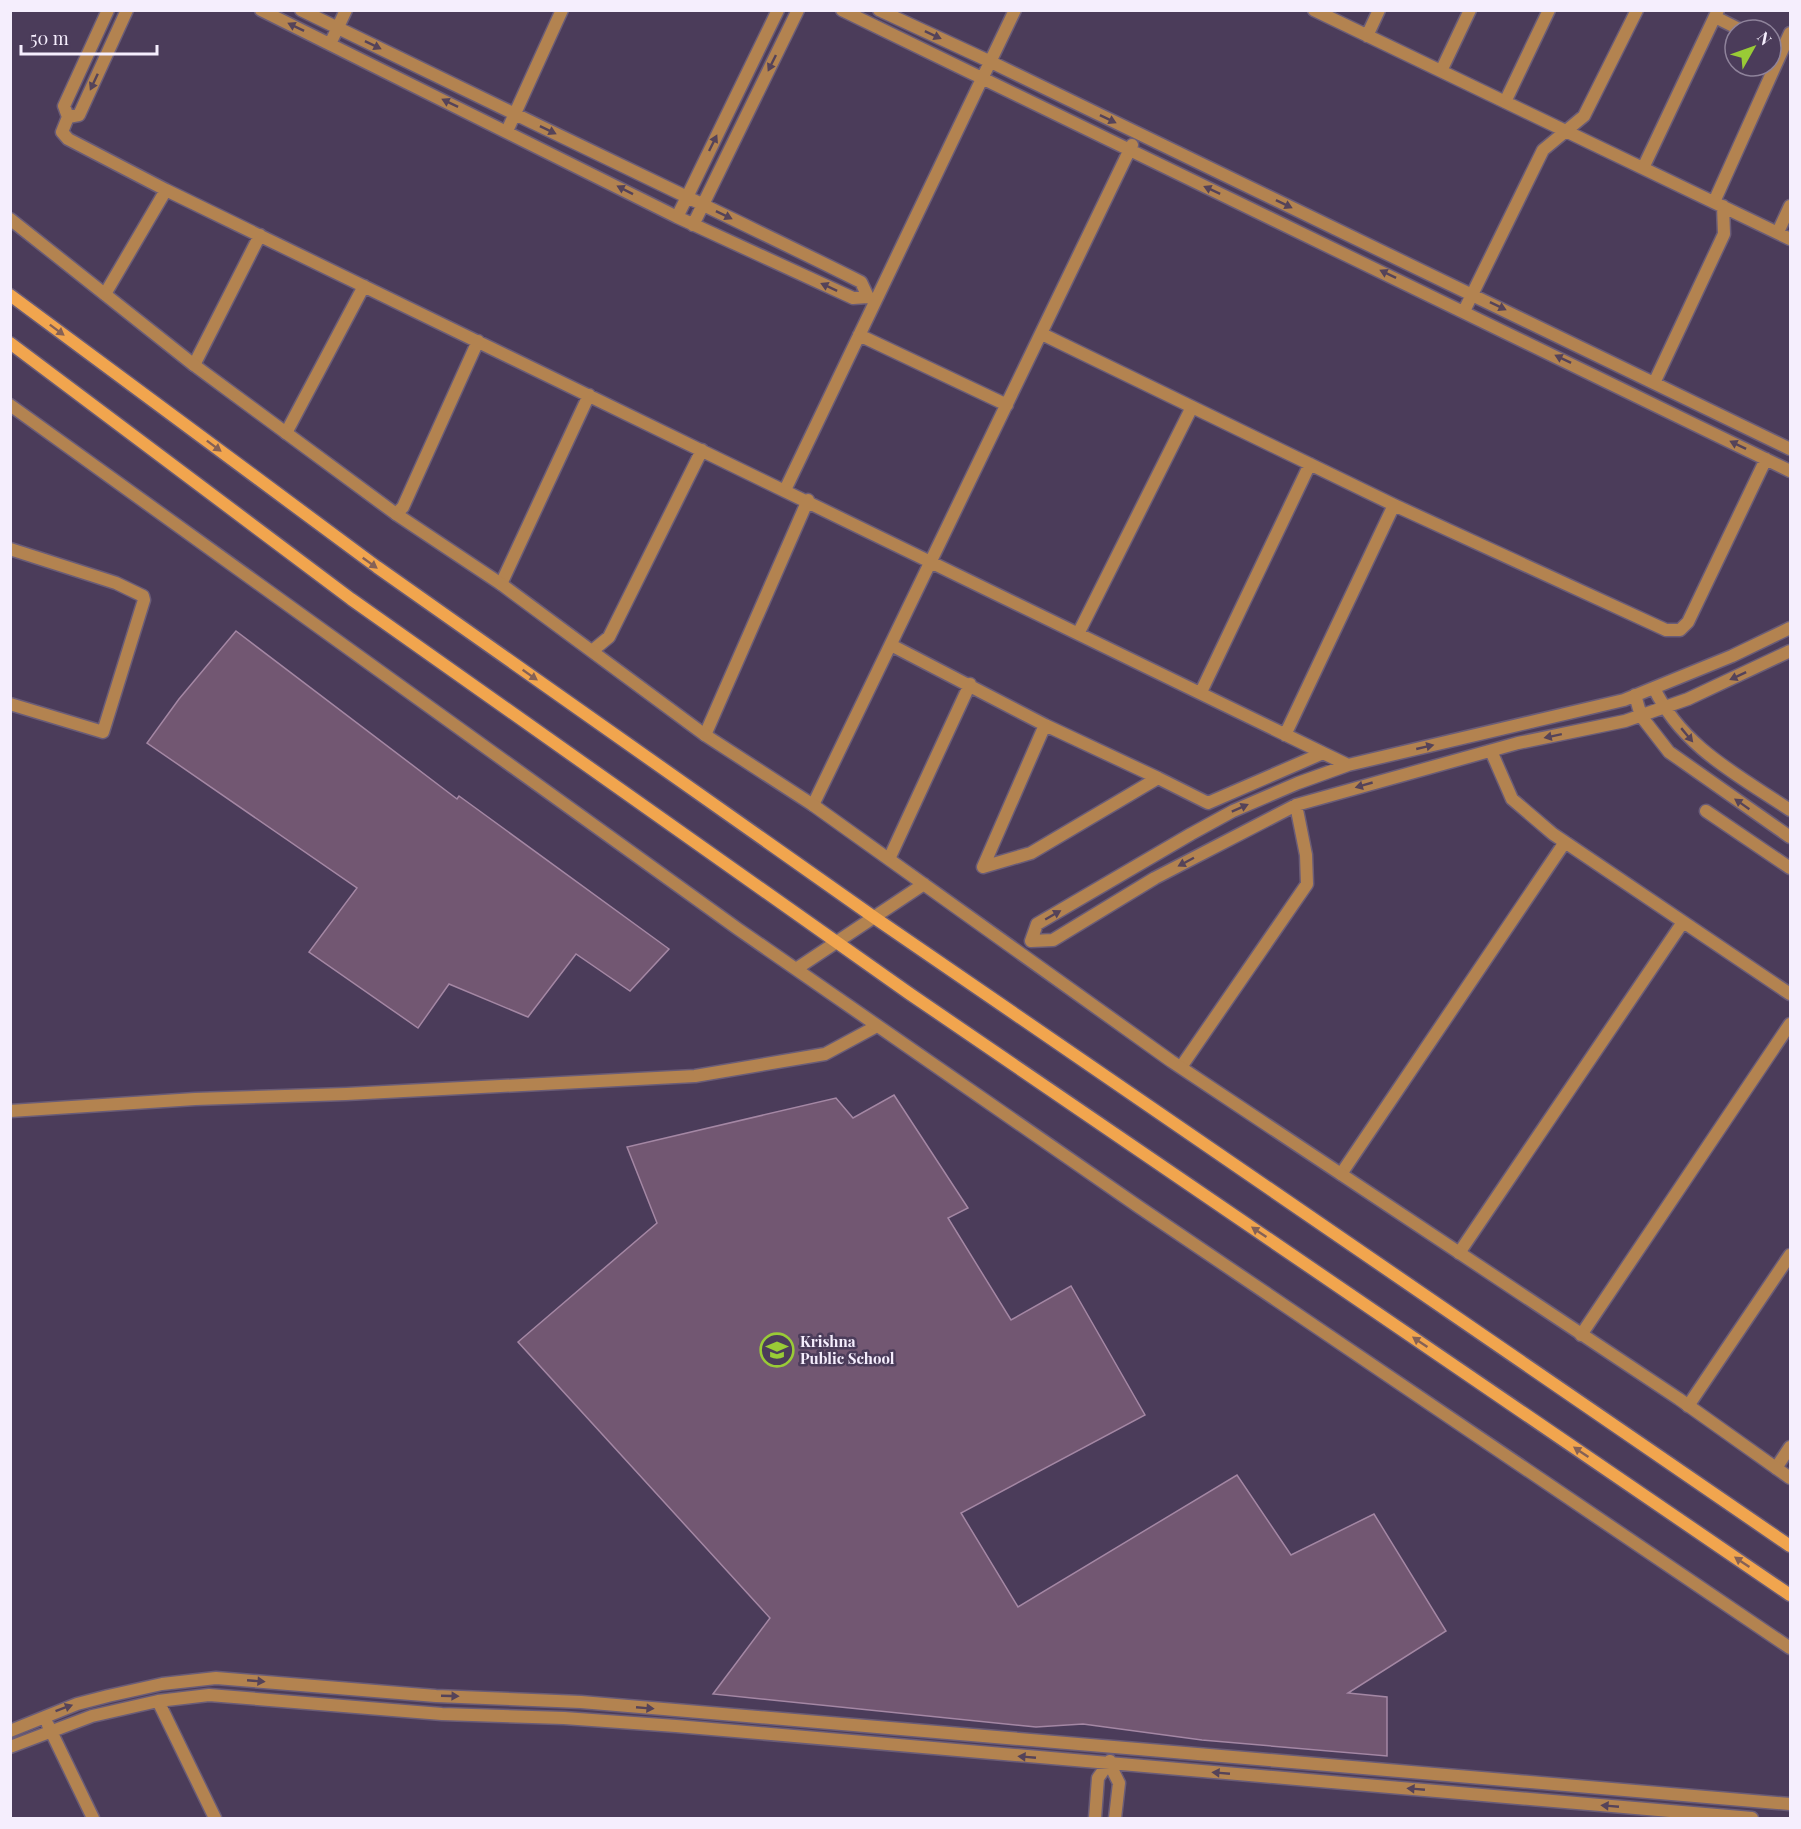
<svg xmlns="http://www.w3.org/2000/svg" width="1801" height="1829" viewBox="0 0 1801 1829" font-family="'Playfair Display',serif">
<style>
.building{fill:#725772;stroke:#a487a4;stroke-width:1.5}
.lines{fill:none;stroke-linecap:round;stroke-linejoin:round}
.minor-casing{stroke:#6a5c77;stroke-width:15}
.tertiary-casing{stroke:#6a5c77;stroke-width:15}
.secondary-casing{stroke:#6a5c77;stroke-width:15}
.minor{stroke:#b38350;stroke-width:12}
.tertiary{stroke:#b38350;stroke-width:12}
.secondary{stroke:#f1a54e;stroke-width:12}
.oneway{fill:#554359}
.oneway2{fill:#856156}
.labels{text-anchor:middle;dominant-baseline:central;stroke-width:5;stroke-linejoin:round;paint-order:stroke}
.poi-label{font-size:15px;font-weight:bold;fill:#f5eefd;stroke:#4b3c5a;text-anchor:start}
</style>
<rect width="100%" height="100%" fill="#4b3c5a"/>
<path class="building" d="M 236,631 L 457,799 L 459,796 L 669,949 L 630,991 L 576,954 L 528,1017 L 449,984 L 418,1028 L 309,952 L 357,888 L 147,743 L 179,699 Z
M 894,1095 L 968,1208 L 948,1218 L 1011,1320 L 1071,1286 L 1145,1415 L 961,1513 L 1018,1607 L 1237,1475 L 1291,1555 L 1374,1514 L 1446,1631 L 1348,1693 L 1387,1697 L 1387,1756 L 1202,1740 L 1083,1724 L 1036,1727 L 713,1694 L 770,1618 L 518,1342 L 657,1223 L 627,1147 L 836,1098 L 853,1118 Z"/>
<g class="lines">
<g class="minor-casing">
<path id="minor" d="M 127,10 L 79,115 L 68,117 L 62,132 L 68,139 L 166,190 L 1323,753
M 261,10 L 677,217
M 301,10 C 430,73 558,135 687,197 C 745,225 803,253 861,282 L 868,297 L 853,298 L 677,217 L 687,197 L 778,10
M 842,10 L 1790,471
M 879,10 L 991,62 L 1790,449
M 1314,10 L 1790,239
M 1715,17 L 1741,30
M 1367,36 L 1379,10
M 330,44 L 346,10
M 1441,71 L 1470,10
M 1505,102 L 1549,10
M 68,117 L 64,106 L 108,10
M 507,131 L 562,10
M 1643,168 L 1718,10
M 1714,202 L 1790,33
M 693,225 L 798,10
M 1778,232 L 1790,206
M 105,294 L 166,190
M 1464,311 L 1543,150 L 1584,116 L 1637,10
M 1042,334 L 1394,505 L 1666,630 L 1680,630 L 1688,622 L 1766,459
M 859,335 L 1007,405
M 194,365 L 260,235
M 1655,381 L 1724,234 L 1723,206
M 286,433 L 364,286
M 785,490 L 1015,10
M 396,514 L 403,507 L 478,341
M 10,549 L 116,583 L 143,596 L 144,600 L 103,732 L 10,704
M 501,584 L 589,395
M 1790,628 L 1732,656 L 1624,700 L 1348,765 L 1298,783 L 1233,811 L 1191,834 L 1037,924 L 1031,941 L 1053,940 L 1155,878 L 1296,805 L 1518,743 L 1625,721 L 1688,699 L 1790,651
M 1079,632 L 1192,407
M 891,645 L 1045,725 L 983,867 L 1031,853 L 1158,778 L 1208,803 L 1323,753 L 1348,765
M 592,651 L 609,637 L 702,450
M 1654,688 C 1682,747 1738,775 1790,810
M 1201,692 L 1310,464
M 1635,695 L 1641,716 L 1669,752 L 1790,837
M 1045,725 L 1158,778
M 705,735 L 808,500
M 1285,735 L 1394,505
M 1491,751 L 1512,799 L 1553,834 L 1790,994
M 813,805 L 1132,145
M 1706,811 L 1790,868
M 889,859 L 970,684
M 1181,1067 L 1307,884 L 1306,855 L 1296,805
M 10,1111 L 195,1099 L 346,1094 L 695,1076 L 825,1054 L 877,1026
M 1341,1174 L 1565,842
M 1459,1253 L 1683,922
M 1581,1335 L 1790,1024
M 1688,1406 L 1790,1255
M 1776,1468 L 1790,1447
M 158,1701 L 215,1818
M 48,1725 L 93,1818
M 10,1731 L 77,1704 L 108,1696 L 162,1684 L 216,1678 L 436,1696 L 581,1702 L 1790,1804
M 10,1747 L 92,1716 L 158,1701 L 209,1695 L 442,1714 L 564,1718 L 676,1726 L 1752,1818
M 1110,1765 L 1119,1783 L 1115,1818
M 1095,1818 L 1098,1778 L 1110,1761"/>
</g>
<g class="tertiary-casing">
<path id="tertiary" d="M 10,219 L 194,365 L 396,514 L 501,584 L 705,735 L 813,805 L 1171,1061 L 1679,1399 L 1790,1478
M 10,405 L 738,929 L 1139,1207 L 1790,1648
M 796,969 L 924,884"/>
</g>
<g class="secondary-casing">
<path id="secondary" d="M 10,295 L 377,567 L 875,918 L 1790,1546
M 10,343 L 351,599 L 910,994 L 1790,1595"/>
</g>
<use href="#minor" class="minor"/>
<use href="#tertiary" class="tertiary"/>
<use href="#secondary" class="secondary"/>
</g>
<defs><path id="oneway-solid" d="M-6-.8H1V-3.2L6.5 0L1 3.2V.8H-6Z" transform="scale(1.5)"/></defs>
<g class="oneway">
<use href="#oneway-solid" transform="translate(296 27) rotate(-154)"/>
<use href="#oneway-solid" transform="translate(933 35) rotate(25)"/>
<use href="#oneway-solid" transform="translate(373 45) rotate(26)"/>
<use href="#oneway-solid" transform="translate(772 63) rotate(116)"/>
<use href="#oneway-solid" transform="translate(94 82) rotate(115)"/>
<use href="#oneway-solid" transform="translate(450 103) rotate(-154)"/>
<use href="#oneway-solid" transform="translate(1108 119) rotate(26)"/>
<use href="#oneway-solid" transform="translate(548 130) rotate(26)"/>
<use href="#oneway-solid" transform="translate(713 143) rotate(-64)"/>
<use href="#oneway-solid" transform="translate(625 190) rotate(-153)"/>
<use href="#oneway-solid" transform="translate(1212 190) rotate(-155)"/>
<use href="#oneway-solid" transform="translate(1284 204) rotate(26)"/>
<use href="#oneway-solid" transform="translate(724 215) rotate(26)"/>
<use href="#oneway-solid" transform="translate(1388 274) rotate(-154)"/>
<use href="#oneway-solid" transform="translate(829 287) rotate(-155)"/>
<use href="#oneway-solid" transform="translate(1498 306) rotate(26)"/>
<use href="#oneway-solid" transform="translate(1563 359) rotate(-154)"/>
<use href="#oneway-solid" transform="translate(1738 445) rotate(-154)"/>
<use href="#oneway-solid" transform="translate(1738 676) rotate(155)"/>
<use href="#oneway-solid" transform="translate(1687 735) rotate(50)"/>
<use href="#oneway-solid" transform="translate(1553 736) rotate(168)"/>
<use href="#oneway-solid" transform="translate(1425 747) rotate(-13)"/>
<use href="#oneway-solid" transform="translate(1364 785) rotate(164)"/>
<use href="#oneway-solid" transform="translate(1742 804) rotate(-145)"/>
<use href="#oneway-solid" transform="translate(1240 808) rotate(-24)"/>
<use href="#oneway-solid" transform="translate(1186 862) rotate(152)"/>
<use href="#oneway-solid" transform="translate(1053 915) rotate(-30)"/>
<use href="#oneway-solid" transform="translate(256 1681) rotate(5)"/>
<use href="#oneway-solid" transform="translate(450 1696) rotate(2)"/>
<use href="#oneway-solid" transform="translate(64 1708) rotate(-20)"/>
<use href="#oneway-solid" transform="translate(645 1708) rotate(5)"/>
<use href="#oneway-solid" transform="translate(1027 1757) rotate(-175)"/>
<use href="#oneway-solid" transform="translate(1221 1773) rotate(-175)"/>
<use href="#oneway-solid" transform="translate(1416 1789) rotate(-175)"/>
<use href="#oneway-solid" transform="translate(1610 1806) rotate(-175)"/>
</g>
<g class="oneway2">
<use href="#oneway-solid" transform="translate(57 330) rotate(37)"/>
<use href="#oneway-solid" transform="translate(214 446) rotate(37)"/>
<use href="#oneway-solid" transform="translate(370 563) rotate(36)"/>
<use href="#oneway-solid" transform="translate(530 675) rotate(35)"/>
<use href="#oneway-solid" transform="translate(1259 1232) rotate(-146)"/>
<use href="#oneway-solid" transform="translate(1420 1342) rotate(-146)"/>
<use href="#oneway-solid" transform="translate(1581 1452) rotate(-146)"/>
<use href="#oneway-solid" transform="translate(1742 1562) rotate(-146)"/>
</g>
<defs>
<g id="school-ring" transform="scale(1.725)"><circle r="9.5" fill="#4b3c5a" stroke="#99cb36" stroke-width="1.5"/><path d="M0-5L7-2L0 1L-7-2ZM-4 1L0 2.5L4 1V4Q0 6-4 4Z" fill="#99cb36"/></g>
</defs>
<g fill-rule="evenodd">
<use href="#school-ring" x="777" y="1350"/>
</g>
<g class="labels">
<g class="poi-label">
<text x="800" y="1341">Krishna<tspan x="800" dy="17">Public School</tspan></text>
</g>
</g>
<rect width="1801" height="1829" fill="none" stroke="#f5eefd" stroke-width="24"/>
<g transform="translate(1753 48) rotate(50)"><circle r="28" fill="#4b3c5a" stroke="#8f839b" stroke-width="1.5"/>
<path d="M0-4.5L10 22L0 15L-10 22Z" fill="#99cb36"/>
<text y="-9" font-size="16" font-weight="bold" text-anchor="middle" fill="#f5eefd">N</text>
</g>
<path d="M21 45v9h136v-9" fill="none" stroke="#f5eefd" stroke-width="3"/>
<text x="30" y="45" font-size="18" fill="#f5eefd" stroke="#4b3c5a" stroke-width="4.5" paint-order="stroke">50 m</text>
</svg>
